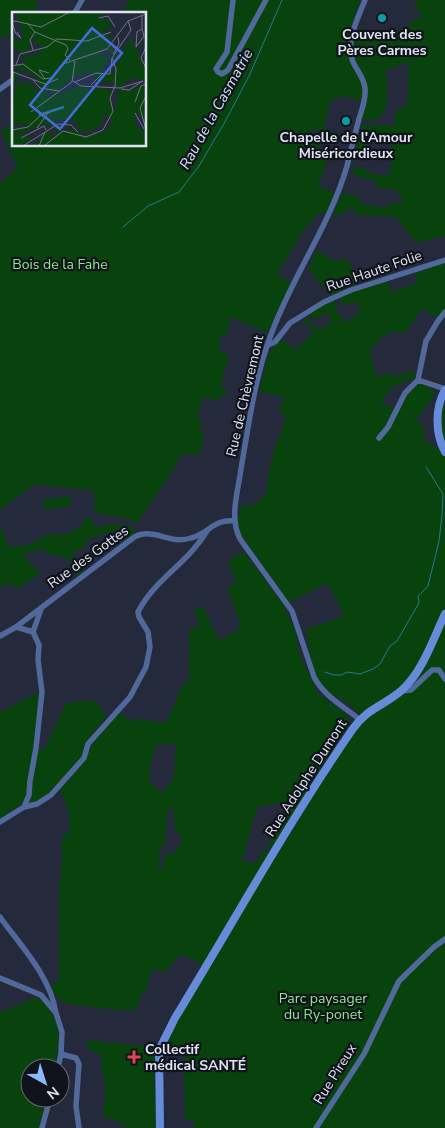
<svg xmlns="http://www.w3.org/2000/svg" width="445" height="1128" viewBox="0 0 445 1128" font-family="'Nunito Sans',sans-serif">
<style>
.green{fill:#08430e;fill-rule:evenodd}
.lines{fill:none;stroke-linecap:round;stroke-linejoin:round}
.stream{stroke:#25779e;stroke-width:1}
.street{stroke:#51699a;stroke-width:5.5}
.secondary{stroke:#668cd9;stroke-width:8}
.culture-dot{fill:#0f9aa8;stroke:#10131b;stroke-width:2}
.health-dot{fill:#e0444e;stroke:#10131b;stroke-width:2}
.labels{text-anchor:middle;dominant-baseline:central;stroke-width:4.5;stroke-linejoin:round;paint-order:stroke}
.poi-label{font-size:14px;font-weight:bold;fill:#dfe4f0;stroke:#10131b}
.park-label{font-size:14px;fill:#8ee98e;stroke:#10131b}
.street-label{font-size:14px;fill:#dfe4f0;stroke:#10131b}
.water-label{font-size:15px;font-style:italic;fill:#cbe1ef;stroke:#10131b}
.inset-river{fill:none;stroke:#25779e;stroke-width:2.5}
.inset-road{fill:none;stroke:#6f7484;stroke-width:1}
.view{fill:#446cdd;fill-opacity:0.15;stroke:#446cdd;stroke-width:2.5}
.inset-edge{fill:none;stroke:#dfe4f0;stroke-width:2.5}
</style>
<rect width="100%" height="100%" fill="#242a3c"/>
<path class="green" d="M 0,0 L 37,0 L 36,14 L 14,14 L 14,32 L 0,38 Z
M 129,0 L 360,0 L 350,28 L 358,39 L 361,28 L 388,39 L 418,18 L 422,12 L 414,8 L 417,0 L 445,0 L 445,236 L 416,243 L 396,217 L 358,215 L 352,208 L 333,217 L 342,193 L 358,196 L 363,204 L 385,208 C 391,201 394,203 401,204 L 402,199 L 396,189 L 382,189 L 376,187 L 378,182 L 351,173 L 356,165 L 373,174 L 390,175 L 392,141 L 373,140 L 351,163 L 362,125 L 395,125 L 395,112 L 407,105 L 409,62 L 386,70 C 388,91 393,130 358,118 L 362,101 L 346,96 L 333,99 L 330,104 L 324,126 L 328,131 L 340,133 L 341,135 L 322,133 L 312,127 L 312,140 L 321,148 L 331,152 L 318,186 L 334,193 L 326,215 L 319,212 L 302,233 L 277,274 L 291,283 L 267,333 L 231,317 L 227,335 L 220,335 L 219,351 L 229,355 L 221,386 L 226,389 L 225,396 L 221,395 L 218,401 L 203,397 L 197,418 L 202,420 L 200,431 L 204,433 L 200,455 L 182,454 L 168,478 L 137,523 L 122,517 L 95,513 L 94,489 L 85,490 L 35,484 L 0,510 L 0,183 L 18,168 L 1,130 L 14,122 L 14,145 L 145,145 L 145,14 L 122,14 Z
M 317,251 L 337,262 L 347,258 L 359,283 L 331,296 L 308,269 Z
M 445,263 L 445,310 L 437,317 L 422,309 L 405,333 L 393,331 L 379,340 L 370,351 L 376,377 L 391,372 L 394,377 L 414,370 L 415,378 L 392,387 L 381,402 L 394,409 L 406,391 L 420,382 L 436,392 L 416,421 L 424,427 L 424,440 L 440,450 L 444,442 L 441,420 L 445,400 L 445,1128 L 194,1128 L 194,1121 L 185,1120 L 184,1048 L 165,1047 L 193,989 L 362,719 C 355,704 338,699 326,689 C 310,675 310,649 306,629 L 344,616 L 328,583 L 289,602 L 242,536 L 237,522 L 242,505 L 253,506 L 266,494 L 271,460 L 286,416 L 279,413 L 284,397 L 259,392 L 268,354 L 280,338 L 295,350 L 314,332 L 303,320 L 306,317 L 319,330 L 331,323 L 328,312 L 314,320 L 308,311 L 333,298 L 338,306 L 335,309 L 346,323 L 361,311 L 356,302 L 344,305 L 337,296 L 387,280 L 391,292 L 416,283 L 417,278 L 413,274 Z
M 70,496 L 71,506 L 45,510 L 43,500 Z
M 90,517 L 96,527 L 111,524 L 132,526 L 135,533 L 127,539 L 121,529 L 85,540 L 87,544 L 71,556 L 84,571 L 79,575 L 67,558 L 49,554 L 42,549 L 24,553 L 25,557 L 40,574 L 17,588 L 7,584 L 0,587 L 0,523 L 8,546 L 23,546 L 34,542 L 47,535 L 68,533 L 82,526 L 84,518 Z
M 244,552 L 283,604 L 295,630 L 299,653 L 318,693 L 348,716 L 350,723 L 312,782 L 272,851 L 268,845 L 291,801 L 257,807 L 242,861 L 256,863 L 265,849 L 269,854 L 203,965 L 181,954 L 165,972 L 152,969 L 145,994 L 141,993 L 139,1004 L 132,1011 L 99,1008 L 68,1004 L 61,1001 L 50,987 L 59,980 L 59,890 L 62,860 L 62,838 L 70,829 L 69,811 L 59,788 L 36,803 L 29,803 L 31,796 L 31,785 L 37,752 L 45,748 L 66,703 L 95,700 L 107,716 L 92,734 L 84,750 L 89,752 C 96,735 106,724 120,713 L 133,722 L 142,718 L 160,723 L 167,721 L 181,688 L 191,678 L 189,673 L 189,630 L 199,625 L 195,610 L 203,606 L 217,638 L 221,640 L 238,630 L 240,623 L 227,588 L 236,584 L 228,560 ZM 157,744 L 176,744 L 174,778 L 162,793 L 149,781 L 152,757 ZM 173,808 L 175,830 L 183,838 L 175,854 L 166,853 L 163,866 L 158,870 L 161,845 L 165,845 L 168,809 Z
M 39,692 L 29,790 L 24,802 L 0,819 L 0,712 Z
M 38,997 C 62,1021 62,1035 54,1068 L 30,1068 L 30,1098 L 46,1098 L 39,1128 L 0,1128 L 0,1012 Z
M 86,1040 L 157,1047 L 154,1070 L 156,1128 L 128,1128 L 117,1121 L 103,1117 L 106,1086 L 102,1072 L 102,1057 L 100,1054 L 96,1053 L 87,1046 Z"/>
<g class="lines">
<path class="stream" d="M 123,227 L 148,206 L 179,192 L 199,166 L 226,120 L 250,74 L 282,0
M 325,672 L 334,675 L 341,675 L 347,672 L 360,674 L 373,669 L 380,664 L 390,646 L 397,641 L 419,603 L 418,596 L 428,586 L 439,541 L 442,515 L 443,494 L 426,467"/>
<path class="street" d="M 233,0 L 227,52 L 216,69 L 218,72 L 222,74 L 228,70 L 266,0
M 74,14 L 82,0
M 0,89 L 14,79
M 268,345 L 275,342 L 290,323 L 324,302 L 351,290 L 445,260
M 418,380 L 445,389
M 379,438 L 388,427 L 405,393 L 418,380 L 426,341 L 438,321 L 445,312
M 16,627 L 33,632
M 0,636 L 16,627 L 133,538 C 136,536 141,534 144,534 C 159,532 172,544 191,538 C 210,533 213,519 234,521
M 401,691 L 411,690 L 432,670 L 439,670 L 445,679
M 359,719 C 343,706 324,696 314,677 L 292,611 L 240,539 C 229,517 238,492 241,469 C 249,423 255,375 272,332 C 293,275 330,225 347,166 C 351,150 355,134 359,119 C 362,109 366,99 365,89 C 365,79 357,71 353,62 C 345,42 358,18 365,0
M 24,807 L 29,795 L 30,781 L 36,748 L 42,692 L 38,660 L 39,645 L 33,632 L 41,609
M 0,822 L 24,807 L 37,804 L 51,795 L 84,758 L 88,744 L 130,697 L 146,667 L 150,647 L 148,632 L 139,617 L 138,612 C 155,579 187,564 207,531
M 0,917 C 21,946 50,976 56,1013
M 0,978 L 41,995 L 56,1013 L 62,1032 L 61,1054 L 58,1068
M 61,1054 L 76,1058 L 79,1064 L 76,1106 L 79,1128
M 42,1128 L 50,1098
M 316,1128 L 364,1054 L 399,981 L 434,947 L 445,939"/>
<path class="secondary" d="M 445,390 C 435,408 435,433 445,452
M 160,1128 L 159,1050 L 175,1018 C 234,921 288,823 352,730 C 367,708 384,706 402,690 C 423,671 433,639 445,614"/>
</g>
<g class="culture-dot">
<circle cx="382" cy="18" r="5"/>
<circle cx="346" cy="121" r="5"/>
</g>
<path class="health-dot" d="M131.5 1049.5h5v5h5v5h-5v5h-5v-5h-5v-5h5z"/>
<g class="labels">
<g class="poi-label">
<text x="382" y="34">Couvent des<tspan x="382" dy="16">Pères Carmes</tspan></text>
<text x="346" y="137">Chapelle de l'Amour<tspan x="346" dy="16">Miséricordieux</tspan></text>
<text x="145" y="1049" text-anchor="start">Collectif<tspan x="145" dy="16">médical SANTÉ</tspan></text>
</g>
<g class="park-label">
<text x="60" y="264">Bois de la Fahe</text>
<text x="323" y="998">Parc paysager<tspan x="323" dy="16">du Ry-ponet</tspan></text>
</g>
<g class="street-label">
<text transform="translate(374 271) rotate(-19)">Rue Haute Folie</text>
<text transform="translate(245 396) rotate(-77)">Rue de Chèvremont</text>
<text transform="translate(88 557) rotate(-36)">Rue des Gottes</text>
<text transform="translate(306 778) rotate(-57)">Rue Adolphe Dumont</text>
<text transform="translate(335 1074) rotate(-58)">Rue Pireux</text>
</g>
<g class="water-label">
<text transform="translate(216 109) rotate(-61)">Rau de la Casmatrie</text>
</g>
</g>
<g transform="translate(12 12)">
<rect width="134" height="134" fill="#242a3c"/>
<path d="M 7,0 L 92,0 L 86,8 L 95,6 L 101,18 L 96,15 L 88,23 L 95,20 L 99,27 L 93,36 L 99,32 L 102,36 L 99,42 L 95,38 L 87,41 L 99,46 L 88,59 L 90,62 L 97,62 L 98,57 L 104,63 L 104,53 L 111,46 L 108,44 L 106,49 L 100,48 L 101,44 L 111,39 L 117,28 L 124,29 L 120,33 L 126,40 L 129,31 L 134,31 L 130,32 L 126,47 L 134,47 L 129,53 L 134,57 L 134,68 L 125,68 L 124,65 L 112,71 L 110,68 L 112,74 L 105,75 L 117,80 L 129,73 L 134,76 L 131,84 L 134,82 L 131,93 L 134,94 L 133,118 L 132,107 L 124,100 L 122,105 L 125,116 L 129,116 L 134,124 L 134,134 L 19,134 L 30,127 L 35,118 L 41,125 L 44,122 L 48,125 L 42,114 L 46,115 L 42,113 L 46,112 L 60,115 L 51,115 L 49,121 L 63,117 L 72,125 L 95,119 L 100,109 L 98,104 L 91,104 L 89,108 L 93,112 L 89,110 L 87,115 L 75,120 L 70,120 L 58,105 L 55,108 L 43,108 L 40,114 L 29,112 L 8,122 L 8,126 L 16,121 L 15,125 L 20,128 L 16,130 L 13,127 L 14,132 L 0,134 L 0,119 L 16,113 L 13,111 L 0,114 L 3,73 L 8,71 L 1,70 L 1,61 L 9,60 L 5,64 L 6,69 L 14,73 L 16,67 L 18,73 L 22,71 L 21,75 L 27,79 L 33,78 L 38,85 L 68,74 L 74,74 L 77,78 L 94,75 L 100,81 L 95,89 L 99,90 L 101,98 L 105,97 L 101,95 L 104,94 L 103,89 L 108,89 L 102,83 L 110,78 L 103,75 L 104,67 L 101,70 L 88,70 L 83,68 L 87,64 L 82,66 L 76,59 L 68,65 L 66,62 L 40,83 L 37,76 L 26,75 L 28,69 L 24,69 L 25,65 L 17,63 L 18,59 L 4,59 L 7,56 L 2,55 L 14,50 L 4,35 L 0,41 L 0,18 L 4,29 L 12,25 L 5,4 ZM 20,24 L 23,25 L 22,31 L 34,36 L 20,44 L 11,44 L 9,41 L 16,39 Z" fill="#08430e" fill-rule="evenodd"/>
<path class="inset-river" d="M 27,103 L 52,95"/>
<path class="inset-road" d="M 87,6 L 96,4 L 103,15M 15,11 L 23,20 L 54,33 L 56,37 L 53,43 L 58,48M 5,20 L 9,26 L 4,22 L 0,10 L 3,9 L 29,15 L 58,0M 125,20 L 124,35 L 132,24 L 130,17M 125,20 L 130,17 L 130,3M 134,35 L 129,46 L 134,56M 21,38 L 18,28 L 23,20M 101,42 L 107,32 L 106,25M 4,53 L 8,42 L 35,35 L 45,27 L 75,29 L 99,20M 0,54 L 11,52 L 31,67 L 39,66 L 51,52 L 95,37 L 116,9 L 134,2M 1,60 L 33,72 L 46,67M 33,67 L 27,58 L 37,61M 21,68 L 28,76 L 47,79M 61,69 L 69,74 L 108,76 L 131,69M 63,70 L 84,61 L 98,62 L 100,46M 79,73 L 90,62M 109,77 L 117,78 L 131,69M 134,84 L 128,96 L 134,118M 0,87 L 1,60M 123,90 L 129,74 L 134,72M 19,100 L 60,70 L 63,49M 123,101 L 132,117M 0,118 L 16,115 L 28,104 L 37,100 L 25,116M 9,126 L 32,114 L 34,118M 11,134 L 46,112 L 59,113 L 66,120M 27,134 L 33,120M 32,134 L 51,119 L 74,125 L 91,118 L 101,99 L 98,86 L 103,74 L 104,57 L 100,46 L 119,18 L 116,9"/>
<path class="view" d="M 80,16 L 110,41 L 48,117 L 18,93 Z"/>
<rect width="134" height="134" class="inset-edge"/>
</g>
<g transform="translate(45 1083) rotate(141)"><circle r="24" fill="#10131b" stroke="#636770"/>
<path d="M0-4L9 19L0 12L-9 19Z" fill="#8bbafc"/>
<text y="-8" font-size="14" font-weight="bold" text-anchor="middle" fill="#dfe4f0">N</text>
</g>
</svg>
